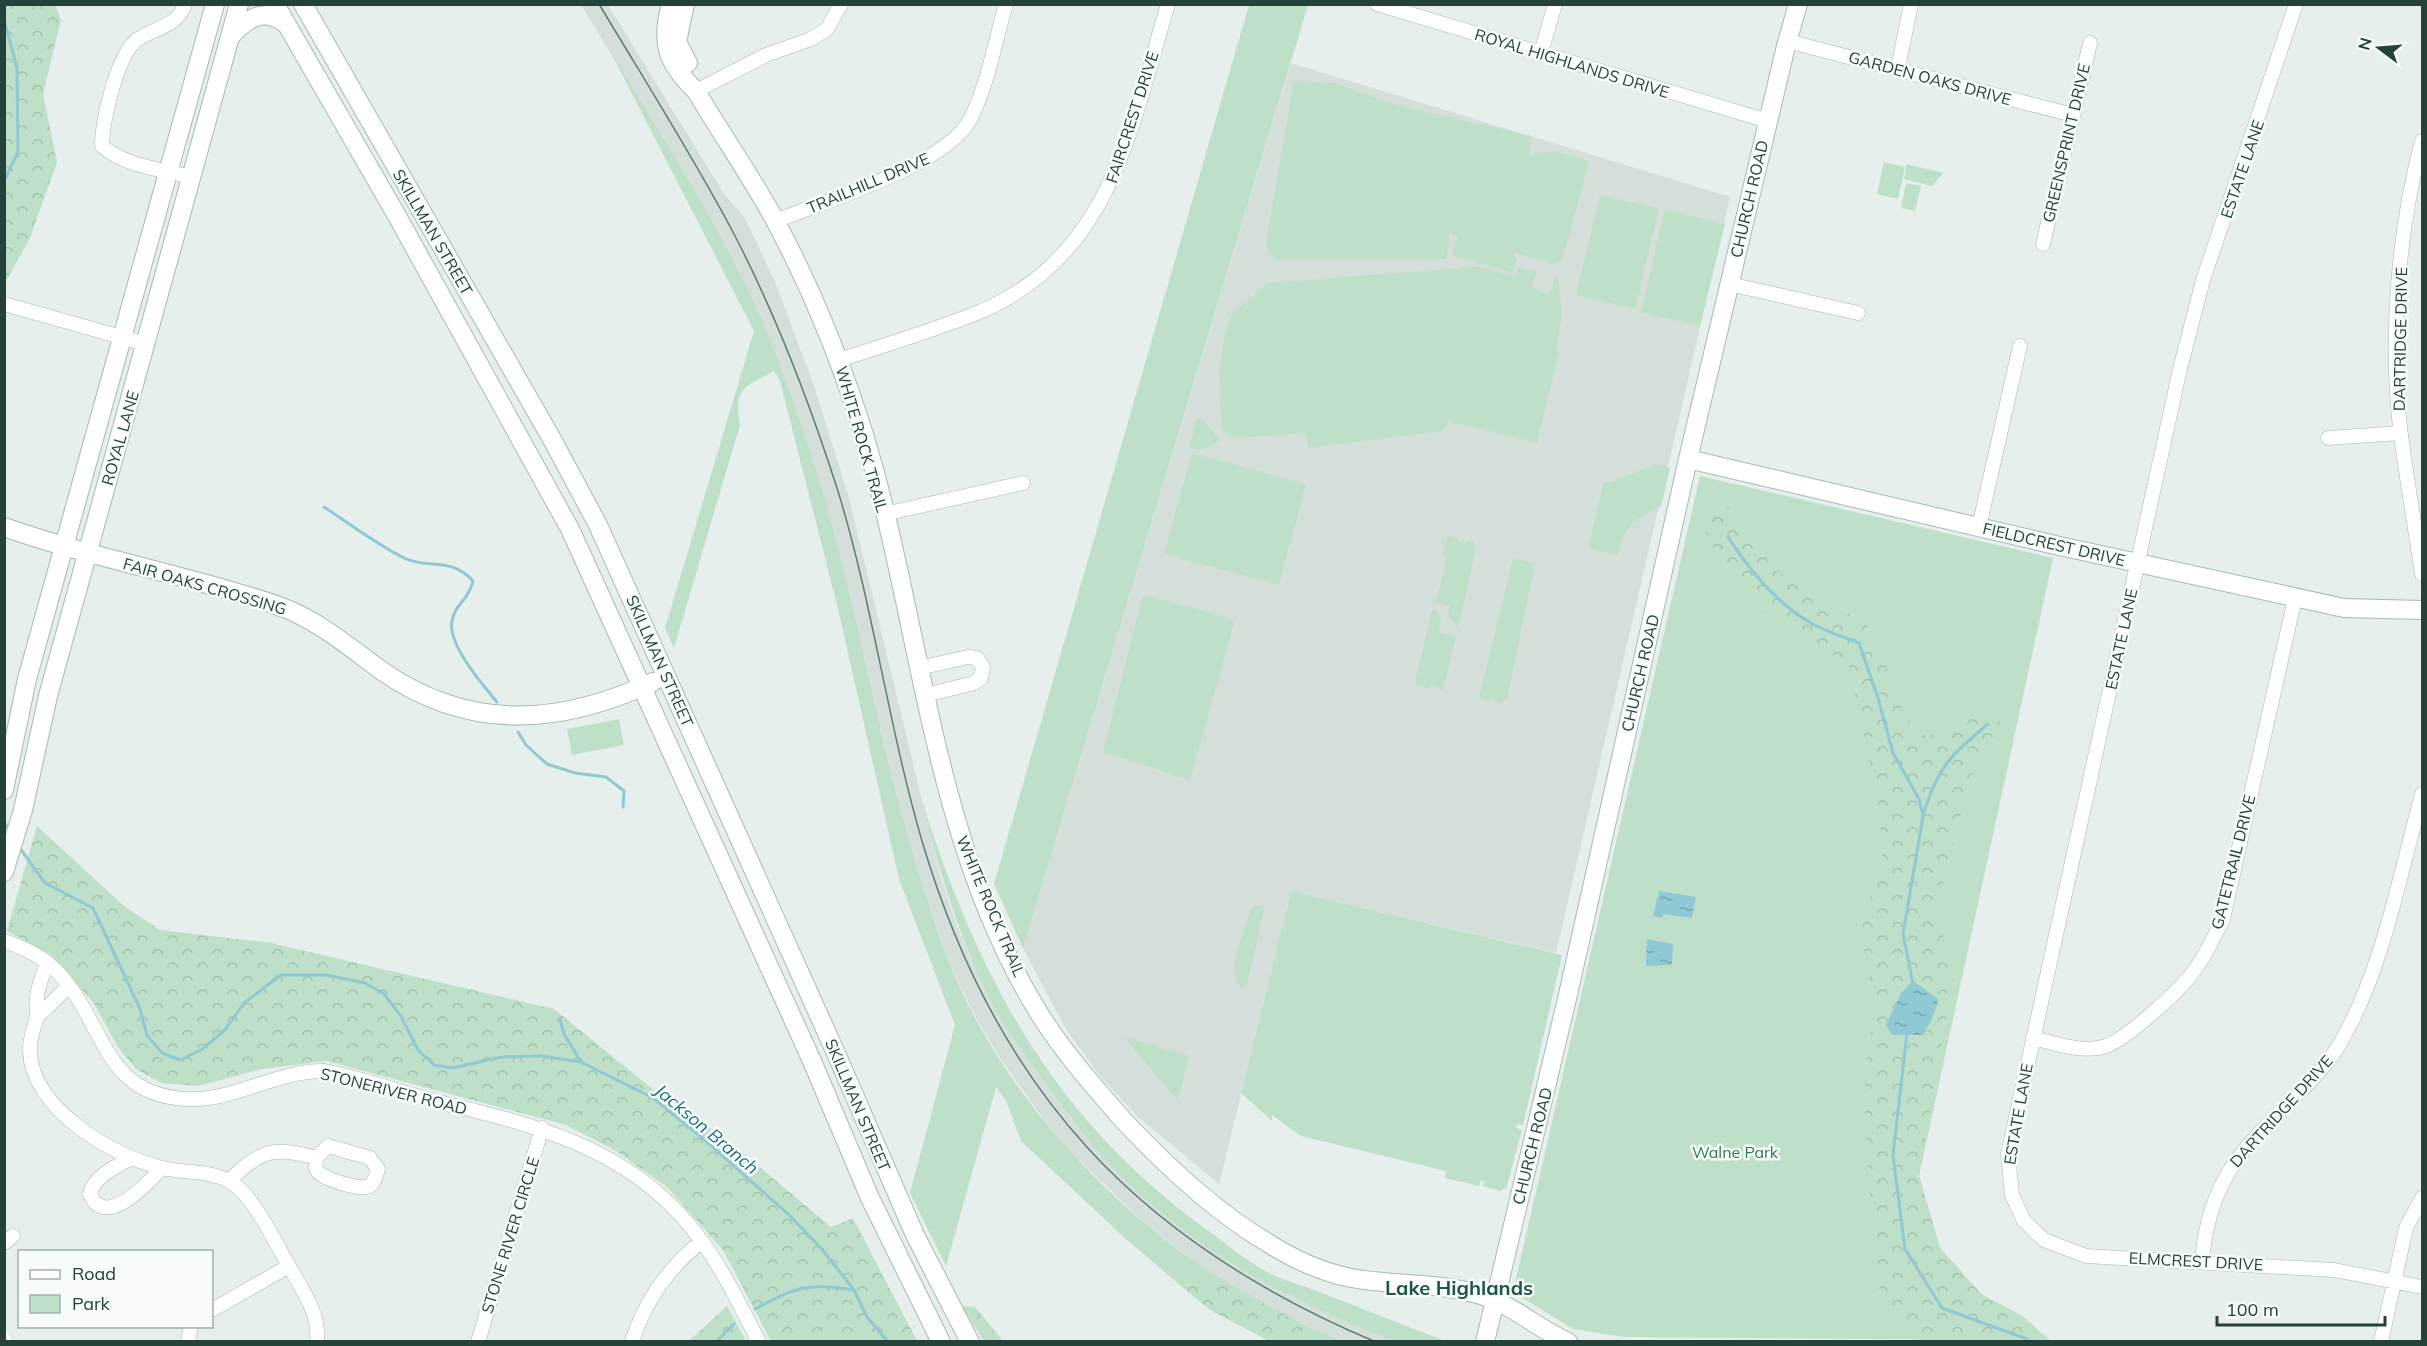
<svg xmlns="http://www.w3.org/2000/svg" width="2427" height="1346" viewBox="0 0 2427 1346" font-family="Mulish,sans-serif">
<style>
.built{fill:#d4dfda}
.green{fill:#bfe0c8}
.forest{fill:url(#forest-crowns)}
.water{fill:url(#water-ripples)}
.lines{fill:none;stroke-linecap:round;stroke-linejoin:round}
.stream{stroke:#8ec9d4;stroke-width:3}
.street-casing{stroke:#a8b8b2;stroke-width:15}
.secondary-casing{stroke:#a4bbb3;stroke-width:20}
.street{stroke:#fff;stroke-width:14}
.secondary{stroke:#fff;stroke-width:18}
.tram{stroke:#5f7d75;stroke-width:1.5}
.labels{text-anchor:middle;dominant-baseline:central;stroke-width:5;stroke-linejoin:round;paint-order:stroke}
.street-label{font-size:16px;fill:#24423a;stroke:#f7fbf9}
.park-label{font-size:16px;fill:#2d7a4b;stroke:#f7fbf9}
.water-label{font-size:18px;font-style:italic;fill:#1c6f80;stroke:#f7fbf9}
.quarter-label{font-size:20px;font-weight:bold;fill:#1f5548;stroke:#f7fbf9}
</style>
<defs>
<pattern id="forest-crowns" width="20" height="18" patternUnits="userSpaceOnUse" patternTransform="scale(1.5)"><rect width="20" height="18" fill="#bfe0c8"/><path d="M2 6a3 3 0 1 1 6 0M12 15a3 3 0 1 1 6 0" fill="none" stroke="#a4c1ad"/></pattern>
<pattern id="water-ripples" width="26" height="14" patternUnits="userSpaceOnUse" patternTransform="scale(1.5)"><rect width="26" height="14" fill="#8ec9d4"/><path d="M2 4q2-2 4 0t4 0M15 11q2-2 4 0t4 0" fill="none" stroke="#74a5ad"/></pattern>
</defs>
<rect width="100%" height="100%" fill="#e6efeb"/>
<path class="built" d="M 581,5 L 608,5 L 724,194 L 745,218 L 776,284 L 815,389 L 849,498 L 940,875 L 957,927 L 987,995 L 1020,1047 L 1071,1118 L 1116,1170 L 1171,1219 L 1232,1263 L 1293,1298 L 1365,1330 L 1400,1341 L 1343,1341 L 1306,1326 L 1209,1272 L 1148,1226 L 1060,1142 L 1000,1058 L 975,1016 L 953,971 L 926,899 L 910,849 L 828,512 L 800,422 L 766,334 L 737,266 L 685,174 Z
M 1291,63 L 1730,197 L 1556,953 L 1291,891 L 1219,1184 L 1138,1117 L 1100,1076 L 1064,1026 L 1023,948 Z"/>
<path class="green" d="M 1249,5 L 1308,5 L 1023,948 L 994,884 Z
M 609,49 C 652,120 697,190 735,263 C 761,313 782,368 800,421 C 863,600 881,792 952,969 C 1001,1091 1116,1217 1229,1283 L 1180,1285 L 1127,1240 L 1021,1141 L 1006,1101 L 996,1087 L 946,1266 L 910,1193 L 955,1025 L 899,879 L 839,613 L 780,381 L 774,371 C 745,387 733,388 740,425 L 674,648 L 665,628 L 754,331 Z
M 1294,81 L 1335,83 L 1392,104 L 1531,136 L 1529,155 L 1555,151 L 1589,161 L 1563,258 L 1554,264 L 1514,252 L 1513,256 L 1517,258 L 1513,273 L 1452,255 L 1458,236 L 1450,234 L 1446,259 L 1277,259 L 1270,255 L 1266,242 Z
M 1884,162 L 1905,167 L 1898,199 L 1877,194 Z
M 1907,164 L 1943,173 L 1932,186 L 1904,179 Z
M 1906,183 L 1921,186 L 1915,211 L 1901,208 Z
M 1600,195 L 1659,209 L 1635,309 L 1576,295 Z
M 1665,209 L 1725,224 L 1700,326 L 1641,312 Z
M 1460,266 L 1479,267 L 1515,276 L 1518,267 L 1537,272 L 1532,287 L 1547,294 L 1551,292 L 1555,277 L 1558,278 L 1562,315 L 1556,350 L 1559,352 L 1537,443 L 1448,421 L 1443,431 L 1308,448 L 1306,433 L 1235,438 L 1222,430 L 1219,372 L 1224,338 L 1231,315 L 1267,283 L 1460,268 Z
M 1202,418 L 1220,440 C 1210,448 1200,452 1189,447 L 1197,419 Z
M 1192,453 L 1306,484 L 1279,585 L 1164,554 Z
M 1653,465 L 1666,465 L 1670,469 L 1661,506 C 1633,521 1626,524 1617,555 L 1588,548 L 1604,482 L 1612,482 Z
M 1700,476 L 2053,558 L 1919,1176 L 1940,1248 L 1981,1294 L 2022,1316 L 2023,1340 L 1624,1337 L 1573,1329 L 1513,1292 Z
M 1448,536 L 1459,539 L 1459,542 L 1466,544 L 1467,541 L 1474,542 L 1473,547 L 1476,548 L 1458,629 L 1448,617 L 1450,606 L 1433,602 L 1438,594 L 1447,556 L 1443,554 Z
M 1513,558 L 1535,563 L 1507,700 L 1504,699 L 1502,704 L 1495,703 L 1496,699 L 1489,698 L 1488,701 L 1479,699 Z
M 1146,595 L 1235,620 L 1190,780 L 1103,752 L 1143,596 Z
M 1432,609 L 1436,609 L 1441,620 L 1439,632 L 1456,636 L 1443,691 L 1431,685 L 1428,688 L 1415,684 Z
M 619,719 L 624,745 L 572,755 L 567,729 Z
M 920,795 C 977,975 1051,1117 1207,1230 C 1227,1244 1246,1261 1267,1272 C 1284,1281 1304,1286 1322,1293 C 1363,1309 1404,1325 1445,1341 C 1430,1342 1413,1344 1399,1341 C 1378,1337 1356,1326 1336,1317 C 1256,1284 1174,1232 1114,1169 C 1086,1139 1062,1106 1038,1073 C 1020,1047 1000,1021 986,992 C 956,929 937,863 920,795 Z
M 1291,891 L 1562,955 L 1523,1125 L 1517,1124 L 1516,1128 L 1522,1130 L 1506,1189 L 1503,1188 L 1501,1191 L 1483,1186 L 1484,1181 L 1481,1180 L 1479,1186 L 1445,1178 L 1446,1171 L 1301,1136 L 1272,1115 L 1272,1121 L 1241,1093 Z
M 1261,905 L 1264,910 L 1247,984 L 1241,987 C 1225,971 1244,931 1250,912 L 1255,906 Z
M 1123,1036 L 1189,1056 L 1178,1101 Z"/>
<path class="forest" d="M 5,4 L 55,5 L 61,20 L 43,94 L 57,162 L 30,238 L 5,283 Z
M 1729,507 L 1778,572 L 1809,595 L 1863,620 L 1877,641 L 1904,716 L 1925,736 L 1954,729 L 1971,716 L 1988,710 L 2000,722 L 1996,741 L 1971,776 L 1935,913 L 1955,968 L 1919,1176 L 1940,1248 L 1981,1294 L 2022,1316 L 2051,1341 L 1918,1341 L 1880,1308 L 1877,1233 L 1868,1178 L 1864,1091 L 1875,1002 L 1862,940 L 1864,911 L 1875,887 L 1883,852 L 1876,792 L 1849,666 L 1825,649 L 1793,636 L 1754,603 L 1718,555 L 1703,527 L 1707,510 Z
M 37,826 L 124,906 L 160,930 L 271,943 L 554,1009 L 671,1104 L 725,1138 L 831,1227 L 853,1218 L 917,1341 L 771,1341 L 723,1250 L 667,1187 L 616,1151 L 566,1125 L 326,1061 L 262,1069 L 198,1086 L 161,1083 L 136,1069 L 118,1047 L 93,1002 L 51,955 L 7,931 Z
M 1229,1283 L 1306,1326 L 1343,1341 L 1269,1341 L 1210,1310 L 1180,1285 Z
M 727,1306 L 746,1341 L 689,1341 Z
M 961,1306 L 975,1307 L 1003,1341 L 984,1341 Z"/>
<path class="water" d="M 1659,891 L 1696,897 L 1692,918 L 1663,914 L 1662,918 L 1653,916 Z
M 1647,939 L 1673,944 L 1672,965 L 1646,966 Z
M 1913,981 L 1937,998 L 1938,1002 L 1931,1021 L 1922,1035 L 1892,1035 L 1886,1025 L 1901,993 Z"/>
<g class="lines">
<path class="stream" d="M 4,20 L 17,68 L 18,152 L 4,181
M 324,507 C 350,524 376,544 404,558 C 429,570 450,556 473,581 C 468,602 455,603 452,621 C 447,644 483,685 497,702
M 1728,537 C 1750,571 1776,603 1811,623 C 1826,632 1843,636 1859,643 L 1878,698 L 1893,753 L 1919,799 L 1923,816 L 1903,934 L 1913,984
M 518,732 L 526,745 L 547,764 L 575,773 L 606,777 L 624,791 L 623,807
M 1923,815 C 1938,767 1950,756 1988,724
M 4,822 L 10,831
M 19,847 L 45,883 L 93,908 L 140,1009 L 147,1035 L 162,1053 L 180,1060 L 201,1050 L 225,1030 L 244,1003 L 281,975 L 326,975 L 365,983 L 384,994 L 401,1016 L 418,1050 L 434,1065 L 452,1068 L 502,1057 L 542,1056 L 581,1062 L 653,1098 L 699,1135 L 789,1215 L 821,1248 L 854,1290 L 867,1317 L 888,1342
M 560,1019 L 564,1034 L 581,1062
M 1907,1033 L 1893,1155 L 1905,1249 L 1942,1308 L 2027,1339
M 755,1309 C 794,1288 808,1282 852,1290
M 716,1342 L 734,1324"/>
<g class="street-casing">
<path id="street" d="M 185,4 C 177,27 156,27 138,39 C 117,53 102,122 102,146 C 126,167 161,169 191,177
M 1377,4 L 1768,121
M 2296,4 L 2203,280 L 2180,369 L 2008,1154 L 2012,1195 L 2024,1221 L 2044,1240 L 2086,1256 L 2334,1270 L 2422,1287
M 1787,41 L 2073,115
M 1541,53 L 1555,4
M 1898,68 L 1911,4
M 696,91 L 766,55 L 811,39 L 827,29 L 841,4
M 2422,141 C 2398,230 2389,343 2401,435 C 2407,481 2415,528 2422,574
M 775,221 C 825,201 948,165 971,118 C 988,83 995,42 1006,4
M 2043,244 L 2090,43
M 1729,284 L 1858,313
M 4,304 L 146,344
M 839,360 C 885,345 932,331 977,313 C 1111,258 1131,128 1168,4
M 2328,438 L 2400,433
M 884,514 L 1023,483
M 1979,527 L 2020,346
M 919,668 L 968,657 L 977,658 L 983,667 L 981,678 L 974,683 L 926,695
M 4,941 C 32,950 53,963 70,987 C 106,1036 109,1094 185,1099 C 233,1102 275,1071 323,1071 C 368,1079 410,1096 455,1106 C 552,1129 642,1156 703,1243 C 725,1273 741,1308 759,1342
M 47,962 C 44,973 38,985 37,997 C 36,1003 37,1009 37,1015 C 35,1027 29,1038 30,1051 C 31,1108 112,1156 162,1168 C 183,1173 209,1170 229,1181 C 254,1195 274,1241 289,1266
M 37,1017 L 69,986
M 2033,1038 C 2055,1043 2083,1054 2106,1046 C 2128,1038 2179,991 2194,971 C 2206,955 2214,937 2223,919 L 2295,598
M 328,1146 L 370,1158 L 378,1169 C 376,1175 375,1183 369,1186 C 361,1191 324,1179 318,1172 C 315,1167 315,1163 316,1158 Z
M 131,1158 C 116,1167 94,1176 90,1194 C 105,1230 147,1184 162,1168
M 229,1181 C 259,1151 274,1145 316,1158
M 4,1243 L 13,1236
M 2202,1260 C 2209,1182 2240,1151 2293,1099 C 2311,1081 2330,1062 2342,1040 C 2383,968 2400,874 2422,794
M 212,1310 L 289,1266 C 302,1290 320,1313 317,1342
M 4,1338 L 6,1342
M 188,1342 L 191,1326
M 478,1342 L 542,1128
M 632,1342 C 645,1301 669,1267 702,1241
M 2381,1342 L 2406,1228 L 2422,1198"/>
</g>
<g class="secondary-casing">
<path id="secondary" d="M 275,4 L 397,216 L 570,529 L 812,1061 L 870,1198 L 941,1342
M 303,4 L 553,441 L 598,525 L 835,1051 L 915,1235 L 970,1342
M 671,4 C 660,43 667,63 696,91 C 722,135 753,179 777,224 C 813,292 842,364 865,438 C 923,630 932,844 1042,1018 C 1066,1055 1095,1088 1124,1121 C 1167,1167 1214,1211 1268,1243 C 1293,1259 1322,1272 1351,1278 C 1395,1286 1438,1282 1481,1295 C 1513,1305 1538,1329 1568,1342
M 685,4 L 677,42 L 688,63
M 230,37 C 246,19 264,6 286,24
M 1688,459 L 2055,545 L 2344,608 L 2422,610
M 4,527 C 94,559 190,575 279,606 C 318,620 349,647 382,671 C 470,732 560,725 653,682
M 4,790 L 27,679 L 215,4
M 4,872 L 23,810 L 48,696 L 239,4
M 1485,1342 L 1567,999 L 1688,459 L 1786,46 L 1798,4"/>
</g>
<use href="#street" class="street"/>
<use href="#secondary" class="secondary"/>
<path class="tram" d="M 599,4 C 645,81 693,156 734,234 C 776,315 809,401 837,488 C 873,604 888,725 922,841 C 996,1091 1138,1242 1376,1342"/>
</g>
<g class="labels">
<g class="street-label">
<text transform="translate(1572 63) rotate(17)">ROYAL HIGHLANDS DRIVE</text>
<text transform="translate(1930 78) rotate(15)">GARDEN OAKS DRIVE</text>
<text transform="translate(1132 117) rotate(-72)">FAIRCREST DRIVE</text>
<text transform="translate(2066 143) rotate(-77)">GREENSPRINT DRIVE</text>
<text transform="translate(2242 169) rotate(-71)">ESTATE LANE</text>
<text transform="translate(868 183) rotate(-23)">TRAILHILL DRIVE</text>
<text transform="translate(1749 199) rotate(-77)">CHURCH ROAD</text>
<text transform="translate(433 232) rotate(60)">SKILLMAN STREET</text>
<text transform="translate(2400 339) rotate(-89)">DARTRIDGE DRIVE</text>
<text transform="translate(120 438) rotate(-74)">ROYAL LANE</text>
<text transform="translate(862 439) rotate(74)">WHITE ROCK TRAIL</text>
<text transform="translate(2054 544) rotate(13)">FIELDCREST DRIVE</text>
<text transform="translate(205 586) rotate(16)">FAIR OAKS CROSSING</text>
<text transform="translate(2121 639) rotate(-78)">ESTATE LANE</text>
<text transform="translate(660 661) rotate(66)">SKILLMAN STREET</text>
<text transform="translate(1640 673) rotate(-77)">CHURCH ROAD</text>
<text transform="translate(2233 862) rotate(-76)">GATETRAIL DRIVE</text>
<text transform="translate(991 906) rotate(67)">WHITE ROCK TRAIL</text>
<text transform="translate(394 1091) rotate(14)">STONERIVER ROAD</text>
<text transform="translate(858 1105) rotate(67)">SKILLMAN STREET</text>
<text transform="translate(2281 1111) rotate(-48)">DARTRIDGE DRIVE</text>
<text transform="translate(2018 1114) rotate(-80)">ESTATE LANE</text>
<text transform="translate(1532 1146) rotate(-76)">CHURCH ROAD</text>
<text transform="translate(510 1235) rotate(-73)">STONE RIVER CIRCLE</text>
<text transform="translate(2196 1261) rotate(3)">ELMCREST DRIVE</text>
</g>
<g class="park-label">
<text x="1735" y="1152">Walne Park</text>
</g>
<g class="water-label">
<text transform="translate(707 1129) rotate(40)">Jackson Branch</text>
</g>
<g class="quarter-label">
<text x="1459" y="1287">Lake Highlands</text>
</g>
</g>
<rect width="2427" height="1346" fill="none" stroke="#24423a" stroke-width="12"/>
<rect x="18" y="1250" width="195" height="78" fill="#f7fbf9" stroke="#a3b1ad" stroke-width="1.5"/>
<rect x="30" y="1270" width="30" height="9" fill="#ffffff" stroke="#a3b1ad" stroke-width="1.5"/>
<text x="72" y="1280" font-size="18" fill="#24423a">Road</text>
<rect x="30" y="1295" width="30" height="18" fill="#bfe0c8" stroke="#a3b1ad" stroke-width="1.5"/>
<text x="72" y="1310" font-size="18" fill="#24423a">Park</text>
<g transform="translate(2379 48) rotate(286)" stroke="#f7fbf9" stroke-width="4.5" paint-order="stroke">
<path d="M0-4.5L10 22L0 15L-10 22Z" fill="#24423a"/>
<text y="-9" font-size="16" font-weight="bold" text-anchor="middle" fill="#24423a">N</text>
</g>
<path d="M2217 1316v9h168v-9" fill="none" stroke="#24423a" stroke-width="3"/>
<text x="2226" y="1316" font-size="18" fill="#24423a" stroke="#f7fbf9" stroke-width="4.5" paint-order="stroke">100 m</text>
</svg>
